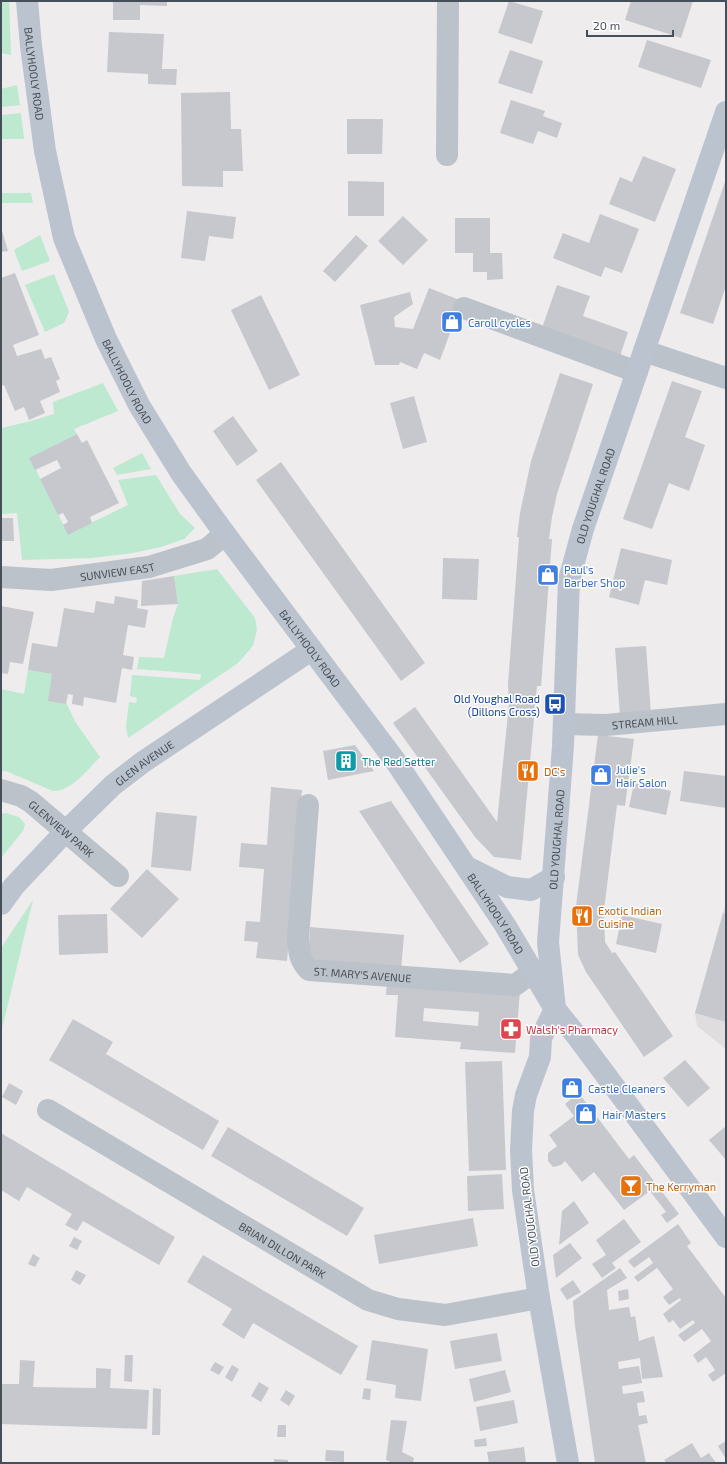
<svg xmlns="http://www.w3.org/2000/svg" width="727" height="1464" viewBox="0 0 727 1464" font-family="'Exo 2',sans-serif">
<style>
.education{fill:#dfdddd}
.green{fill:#bde9d0}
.building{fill:#c7c8ce;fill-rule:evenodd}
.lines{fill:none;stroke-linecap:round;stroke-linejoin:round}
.street{stroke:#bbc2ca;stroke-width:22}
.secondary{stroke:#bbc3ce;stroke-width:22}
.labels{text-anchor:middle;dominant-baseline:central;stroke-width:3;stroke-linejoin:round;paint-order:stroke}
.street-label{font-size:11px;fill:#464e57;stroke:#fff}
.shop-label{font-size:11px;fill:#366cbe;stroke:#fff;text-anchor:start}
.transit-label{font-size:11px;fill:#164399;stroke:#fff;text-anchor:end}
.culture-label{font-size:11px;fill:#0d838f;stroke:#fff;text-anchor:start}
.food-label{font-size:11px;fill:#c56008;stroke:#fff;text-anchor:start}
.health-label{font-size:11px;fill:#be3a42;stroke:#fff;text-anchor:start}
</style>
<rect width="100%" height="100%" fill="#eeecec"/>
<path class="education" d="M 726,902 L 726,1049 L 697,1026 L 695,1013 Z"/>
<path class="green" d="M 1,1 L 9,1 L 11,55 L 1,53 Z
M 17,85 L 20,105 L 1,107 L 1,89 Z
M 21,113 L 24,139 L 1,139 L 1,115 Z
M 1,193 L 31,193 L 33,203 L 1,203 Z
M 40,235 L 50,261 L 22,271 L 14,250 Z
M 54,274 L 69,312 L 64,323 L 45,332 L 25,285 Z
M 103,383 L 118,411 L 74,429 L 77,434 L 30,458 L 68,534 L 128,505 L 118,480 L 156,475 L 180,514 L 195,528 L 184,539 L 161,547 L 133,553 L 92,558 L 22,560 L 17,513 L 1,514 L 1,424 L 2,428 L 31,421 L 54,414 L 53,402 Z
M 142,453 L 151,469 L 117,475 L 113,468 Z
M 217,569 L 255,618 L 257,630 L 253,646 L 238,663 L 128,738 L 126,726 L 129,702 L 136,703 L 137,698 L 130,696 L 132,675 L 200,680 L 201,674 L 137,669 L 139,657 L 164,658 L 173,618 L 178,604 L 174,576 Z
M 28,670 L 52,674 L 76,723 L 100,757 C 87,770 72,791 53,791 L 6,771 L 1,772 L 1,689 L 24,694 Z
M 6,813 L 19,817 L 25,824 L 23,831 L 1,858 L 1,814 Z
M 33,900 L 1,1033 L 1,948 Z"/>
<path class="building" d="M 113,1 L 167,1 L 167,6 L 140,5 L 140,20 L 113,20 Z
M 509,1 L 543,11 L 532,44 L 498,33 Z
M 631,1 L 693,1 L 681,38 L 625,20 Z
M 109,32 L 164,34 L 162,69 L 177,69 L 176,85 L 148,84 L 148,74 L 107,72 Z
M 647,40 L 711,60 L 701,88 L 638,67 Z
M 510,50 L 543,61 L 532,94 L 498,83 Z
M 230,92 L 231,129 L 241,129 L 243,171 L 223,171 L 223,187 L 182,186 L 181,93 Z
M 511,100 L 545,111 L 543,116 L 562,123 L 557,138 L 538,131 L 533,144 L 500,133 Z
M 347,119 L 383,119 L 382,154 L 347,154 Z
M 643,156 L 676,169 L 655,222 L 609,204 L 620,177 L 632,182 Z
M 726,179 L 726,286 L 713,324 L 680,313 Z
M 348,181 L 384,182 L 384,216 L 348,216 Z
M 187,211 L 236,217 L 233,239 L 209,236 L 205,261 L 181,258 Z
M 600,214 L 639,229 L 622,273 L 605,267 L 601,277 L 553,258 L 563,233 L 589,243 Z
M 403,216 L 428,240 L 403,265 L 378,241 Z
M 455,218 L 490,218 L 490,253 L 502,253 L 503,279 L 487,280 L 487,272 L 473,272 L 473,253 L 455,253 Z
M 1,227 L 8,251 L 1,252 Z
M 356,235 L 368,246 L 335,282 L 323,271 Z
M 15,273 L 39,335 L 13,345 L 17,356 L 41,349 L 45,359 L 51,357 L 60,379 L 56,381 L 60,392 L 40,401 L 45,413 L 29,420 L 24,407 L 15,411 L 4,385 L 1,386 L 1,278 Z
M 557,285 L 590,296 L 583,316 L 628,332 L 620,356 L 542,328 Z
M 429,288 L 462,301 L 440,360 L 424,353 L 417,369 L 400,362 L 399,365 L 375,365 L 360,305 L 410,292 L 413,304 L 394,317 L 395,327 L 413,329 Z
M 261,295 L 300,375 L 269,390 L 231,310 Z
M 560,373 L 593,384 L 557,494 L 552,517 L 549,539 L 552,539 L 541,686 L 537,686 L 521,860 L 494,857 L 475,837 L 393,723 L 415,707 L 497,822 L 509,704 L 508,684 L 519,537 L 517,537 L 520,513 L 531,461 Z
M 672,381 L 702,391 L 685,437 L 705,445 L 689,491 L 669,483 L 652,529 L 623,519 Z
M 414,396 L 427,442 L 403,449 L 390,403 Z
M 233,416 L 258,451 L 237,466 L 213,431 Z
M 77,434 L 82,443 L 87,440 L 119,503 L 90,517 L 92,523 L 68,535 L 63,525 L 68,522 L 63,513 L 58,515 L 40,479 L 61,468 L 57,460 L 35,470 L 29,458 Z
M 281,462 L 425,663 L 401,681 L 256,480 Z
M 1,518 L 13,518 L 14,541 L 1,541 Z
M 621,548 L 672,560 L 667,585 L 645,580 L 639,605 L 609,597 Z
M 443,558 L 479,559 L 477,600 L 442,599 Z
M 174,576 L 178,604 L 141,606 L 142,581 Z
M 115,596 L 138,600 L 137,608 L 148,610 L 145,628 L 128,625 L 123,655 L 134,657 L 132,670 L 122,668 L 116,703 L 84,697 L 83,706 L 72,704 L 73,695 L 68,694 L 66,704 L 48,701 L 52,674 L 28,670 L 32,643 L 57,647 L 64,608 L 94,613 L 96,601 L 114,604 Z
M 1,606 L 34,612 L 23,664 L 10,662 L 8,674 L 1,673 Z
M 646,646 L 651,714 L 620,716 L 615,648 Z
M 598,735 L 634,739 L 625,806 L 617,805 L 604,910 L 605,942 L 612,953 L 615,952 L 673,1036 L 644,1057 L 586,972 L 578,955 L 576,906 Z
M 355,745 L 374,771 L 328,780 L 323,751 Z
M 684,771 L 726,776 L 726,808 L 680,801 Z
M 634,783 L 671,791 L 666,815 L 629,807 Z
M 271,787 L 302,790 L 287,961 L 256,958 L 258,942 L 244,941 L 246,921 L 260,922 L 264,869 L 239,867 L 241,843 L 267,845 Z
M 391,801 L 489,944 L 460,963 L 359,811 Z
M 156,812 L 197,816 L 191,871 L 151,867 Z
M 147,869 L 179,899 L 142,938 L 110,909 Z
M 723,913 L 726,914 L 726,1022 L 695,1013 Z
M 107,914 L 108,953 L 59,955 L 58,915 Z
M 622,915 L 662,924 L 656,953 L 616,944 Z
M 310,927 L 404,935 L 401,971 L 308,963 Z
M 387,981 L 520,991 L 515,1053 L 460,1049 L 461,1042 L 395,1037 L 398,995 L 386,995 ZM 424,1008 L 479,1012 L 478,1026 L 423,1021 Z
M 73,1019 L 113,1042 L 106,1054 L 219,1121 L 203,1150 L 49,1060 Z
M 685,1060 L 710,1088 L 688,1107 L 663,1078 Z
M 502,1061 L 506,1170 L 469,1171 L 465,1062 Z
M 9,1083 L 23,1091 L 16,1105 L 2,1097 Z
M 576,1095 L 581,1096 L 629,1159 L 634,1155 L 679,1214 L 667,1223 L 661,1215 L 666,1212 L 650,1191 L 624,1210 L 594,1172 L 582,1182 L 565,1161 L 561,1165 L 553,1167 L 548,1161 L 548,1153 L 557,1146 L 549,1135 L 574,1116 L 565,1104 Z
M 726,1126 L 726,1160 L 709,1140 Z
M 228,1127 L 364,1208 L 347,1236 L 211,1156 Z
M 1,1133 L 175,1237 L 159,1265 L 83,1221 L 77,1231 L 65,1225 L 72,1214 L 27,1187 L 19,1201 L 1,1190 Z
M 502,1174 L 504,1209 L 468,1211 L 467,1176 Z
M 574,1201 L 589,1223 L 559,1245 L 562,1211 Z
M 473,1218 L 478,1246 L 379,1264 L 374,1235 Z
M 624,1219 L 641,1242 L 612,1263 L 616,1268 L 602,1278 L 592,1264 L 606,1255 L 596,1240 Z
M 678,1224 L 691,1243 L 687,1246 L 726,1298 L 726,1373 L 713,1382 L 708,1375 L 715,1370 L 706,1357 L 698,1363 L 693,1355 L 711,1341 L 702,1329 L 684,1342 L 678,1335 L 695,1323 L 693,1320 L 680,1329 L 673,1320 L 669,1323 L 663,1314 L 681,1300 L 680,1298 L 669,1305 L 663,1297 L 673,1289 L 657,1268 L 638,1282 L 634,1277 L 653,1263 L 649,1257 L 634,1268 L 628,1261 Z
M 74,1237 L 82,1241 L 77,1250 L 69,1246 Z
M 570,1243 L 582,1258 L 556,1278 L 553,1255 Z
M 33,1254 L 40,1258 L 35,1267 L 28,1264 Z
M 203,1255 L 358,1346 L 341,1375 L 253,1323 L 244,1339 L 222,1325 L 232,1309 L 187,1282 Z
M 620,1268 L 627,1278 L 607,1290 L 609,1310 L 629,1307 L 631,1317 L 635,1316 L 639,1341 L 654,1336 L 663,1377 L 642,1379 L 640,1358 L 618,1362 L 619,1369 L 639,1366 L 642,1383 L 622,1386 L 623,1394 L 643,1391 L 645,1402 L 637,1403 L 639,1416 L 646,1415 L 648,1423 L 638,1425 L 646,1463 L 595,1463 L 575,1326 L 573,1301 Z
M 76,1270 L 86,1275 L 80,1285 L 71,1280 Z
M 573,1280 L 581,1292 L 567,1300 L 560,1289 Z
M 628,1289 L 629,1299 L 619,1301 L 618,1291 Z
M 497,1333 L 502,1361 L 455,1369 L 450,1341 Z
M 372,1340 L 428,1349 L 421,1401 L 395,1398 L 396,1385 L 366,1380 Z
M 125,1355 L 133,1355 L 132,1382 L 124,1381 Z
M 20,1360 L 35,1361 L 33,1387 L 96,1388 L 96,1368 L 111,1369 L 110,1388 L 149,1390 L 147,1429 L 1,1424 L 1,1384 L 19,1384 Z
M 215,1362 L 224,1367 L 219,1375 L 210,1370 Z
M 232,1365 L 239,1369 L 232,1382 L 225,1377 Z
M 505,1370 L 511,1392 L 474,1402 L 469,1379 Z
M 259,1382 L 269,1388 L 261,1402 L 251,1396 Z
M 153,1388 L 161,1389 L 160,1435 L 152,1435 Z
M 364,1388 L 371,1389 L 370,1400 L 362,1399 Z
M 286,1390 L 295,1396 L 289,1406 L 280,1400 Z
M 514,1400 L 518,1423 L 480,1431 L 476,1407 Z
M 391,1420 L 407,1421 L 402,1452 L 414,1458 L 413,1463 L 393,1463 L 386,1460 Z
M 278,1425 L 286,1425 L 286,1437 L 277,1437 Z
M 486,1438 L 487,1446 L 475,1447 L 474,1440 Z
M 726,1441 L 726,1459 L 718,1446 Z
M 692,1443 L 701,1458 L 709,1453 L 716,1463 L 667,1463 L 664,1460 Z
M 524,1447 L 526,1463 L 489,1463 L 487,1452 Z
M 326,1450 L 344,1451 L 344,1462 L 325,1461 Z
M 274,1459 L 288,1460 L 288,1463 L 274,1463 Z"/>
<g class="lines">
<g class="street">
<path d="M 447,155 L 448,1"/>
<path d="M 464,308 L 637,372"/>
<path d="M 644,351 L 726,378"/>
<path id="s1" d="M 1,577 L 51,580 L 149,567 L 207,549 L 225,534"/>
<path id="s2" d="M 564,724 L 606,725 L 726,714"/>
<path id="s3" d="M 1,790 L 21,796 L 31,802 L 118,876"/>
<path id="s4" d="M 308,805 L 298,938 C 299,951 299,960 309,970 L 515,985 L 533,972"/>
<path id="s5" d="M 48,1110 L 368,1300 L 398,1309 L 445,1315 L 539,1298"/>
</g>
<g class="secondary">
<path id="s6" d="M 27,1 L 31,46 L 45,151 L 64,238 L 106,339 L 139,405 L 181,473 L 225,534 L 394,759 L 505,925 L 555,1009 L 576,1035 L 726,1237"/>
<path d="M 467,867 L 507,887 L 531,890 L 554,877"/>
<path id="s7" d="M 1,904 L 14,886 L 66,831 L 113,785 L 143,762 L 311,650"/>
<path id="s8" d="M 568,1463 L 539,1298 L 523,1190 L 521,1150 L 523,1111 L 526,1095 L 540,1057 L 541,1038 L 555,1009 L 548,942 L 563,746 L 569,580 L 583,529 L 726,112"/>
</g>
</g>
<defs>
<g id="shop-square" transform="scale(1.15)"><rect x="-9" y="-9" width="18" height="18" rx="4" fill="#3f7fe0" stroke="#fff"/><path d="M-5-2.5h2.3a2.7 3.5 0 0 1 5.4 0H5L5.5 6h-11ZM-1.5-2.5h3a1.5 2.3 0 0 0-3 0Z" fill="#fff"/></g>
<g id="bus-square" transform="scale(1.15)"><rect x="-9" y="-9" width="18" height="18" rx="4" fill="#1a4fb4" stroke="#fff"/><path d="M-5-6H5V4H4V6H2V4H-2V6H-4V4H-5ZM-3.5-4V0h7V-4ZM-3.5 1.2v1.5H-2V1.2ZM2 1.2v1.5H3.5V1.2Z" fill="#fff"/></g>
<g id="building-square" transform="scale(1.15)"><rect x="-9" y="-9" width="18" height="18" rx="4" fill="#0f9aa8" stroke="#fff"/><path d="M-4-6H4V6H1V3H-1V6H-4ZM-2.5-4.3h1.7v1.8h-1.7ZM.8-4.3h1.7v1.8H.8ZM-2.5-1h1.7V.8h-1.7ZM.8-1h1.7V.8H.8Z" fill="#fff"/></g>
<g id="restaurant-square" transform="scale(1.15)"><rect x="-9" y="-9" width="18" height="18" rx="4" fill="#e8710a" stroke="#fff"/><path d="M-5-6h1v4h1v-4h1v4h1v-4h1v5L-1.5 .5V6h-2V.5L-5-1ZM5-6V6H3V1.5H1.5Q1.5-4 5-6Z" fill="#fff"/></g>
<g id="pharmacy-square" transform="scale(1.15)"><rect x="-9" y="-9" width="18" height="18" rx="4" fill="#e0444e" stroke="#fff"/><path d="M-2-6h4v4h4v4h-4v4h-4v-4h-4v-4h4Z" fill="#fff"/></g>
<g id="bar-square" transform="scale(1.15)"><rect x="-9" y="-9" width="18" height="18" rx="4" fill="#e8710a" stroke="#fff"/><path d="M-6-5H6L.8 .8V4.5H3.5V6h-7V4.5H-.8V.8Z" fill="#fff"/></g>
</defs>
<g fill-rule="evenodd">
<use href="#shop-square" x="452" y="322"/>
<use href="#shop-square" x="548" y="575"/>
<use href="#bus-square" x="555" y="704"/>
<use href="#building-square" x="346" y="761"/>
<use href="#restaurant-square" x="528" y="771"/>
<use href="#shop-square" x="601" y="775"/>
<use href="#restaurant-square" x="582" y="916"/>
<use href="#pharmacy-square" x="511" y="1029"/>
<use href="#shop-square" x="572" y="1088"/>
<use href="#shop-square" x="586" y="1114"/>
<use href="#bar-square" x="631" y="1186"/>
</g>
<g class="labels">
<g class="street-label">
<text stroke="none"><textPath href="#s6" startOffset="73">BALLYHOOLY ROAD</textPath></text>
<text stroke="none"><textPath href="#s6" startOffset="397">BALLYHOOLY ROAD</textPath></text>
<text stroke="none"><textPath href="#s8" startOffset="982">OLD YOUGHAL ROAD</textPath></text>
<text stroke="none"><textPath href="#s1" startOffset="117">SUNVIEW EAST</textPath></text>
<text stroke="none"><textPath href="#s6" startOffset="721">BALLYHOOLY ROAD</textPath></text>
<text stroke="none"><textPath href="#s2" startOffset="81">STREAM HILL</textPath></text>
<text stroke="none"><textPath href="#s7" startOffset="202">GLEN AVENUE</textPath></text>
<text stroke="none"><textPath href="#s3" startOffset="73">GLENVIEW PARK</textPath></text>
<text stroke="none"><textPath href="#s8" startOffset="634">OLD YOUGHAL ROAD</textPath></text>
<text stroke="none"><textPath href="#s6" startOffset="1045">BALLYHOOLY ROAD</textPath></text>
<text stroke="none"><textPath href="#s4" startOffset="222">ST. MARY'S AVENUE</textPath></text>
<text transform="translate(529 1217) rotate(-97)">OLD YOUGHAL ROAD</text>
<text stroke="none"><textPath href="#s5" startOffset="273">BRIAN DILLON PARK</textPath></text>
</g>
<g class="shop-label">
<text x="468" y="322">Caroll cycles</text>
<text x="564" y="569">Paul's<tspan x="564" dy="13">Barber Shop</tspan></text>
<text x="616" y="769">Julie's<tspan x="616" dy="13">Hair Salon</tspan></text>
<text x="588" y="1088">Castle Cleaners</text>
<text x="602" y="1114">Hair Masters</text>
</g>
<g class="transit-label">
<text x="540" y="698">Old Youghal Road<tspan x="540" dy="13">(Dillons Cross)</tspan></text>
</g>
<g class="culture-label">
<text x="362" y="761">The Red Setter</text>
</g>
<g class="food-label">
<text x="544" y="771">DC's</text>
<text x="598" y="910">Exotic Indian<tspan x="598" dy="13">Cuisine</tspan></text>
<text x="646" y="1186">The Kerryman</text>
</g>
<g class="health-label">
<text x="526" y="1029">Walsh's Pharmacy</text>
</g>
</g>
<rect width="727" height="1464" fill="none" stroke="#464e57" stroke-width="4"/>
<path d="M587 30v6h86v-6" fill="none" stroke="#464e57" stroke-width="2"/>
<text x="593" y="30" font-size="12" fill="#464e57" stroke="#ffffff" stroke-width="3" paint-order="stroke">20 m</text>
</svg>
